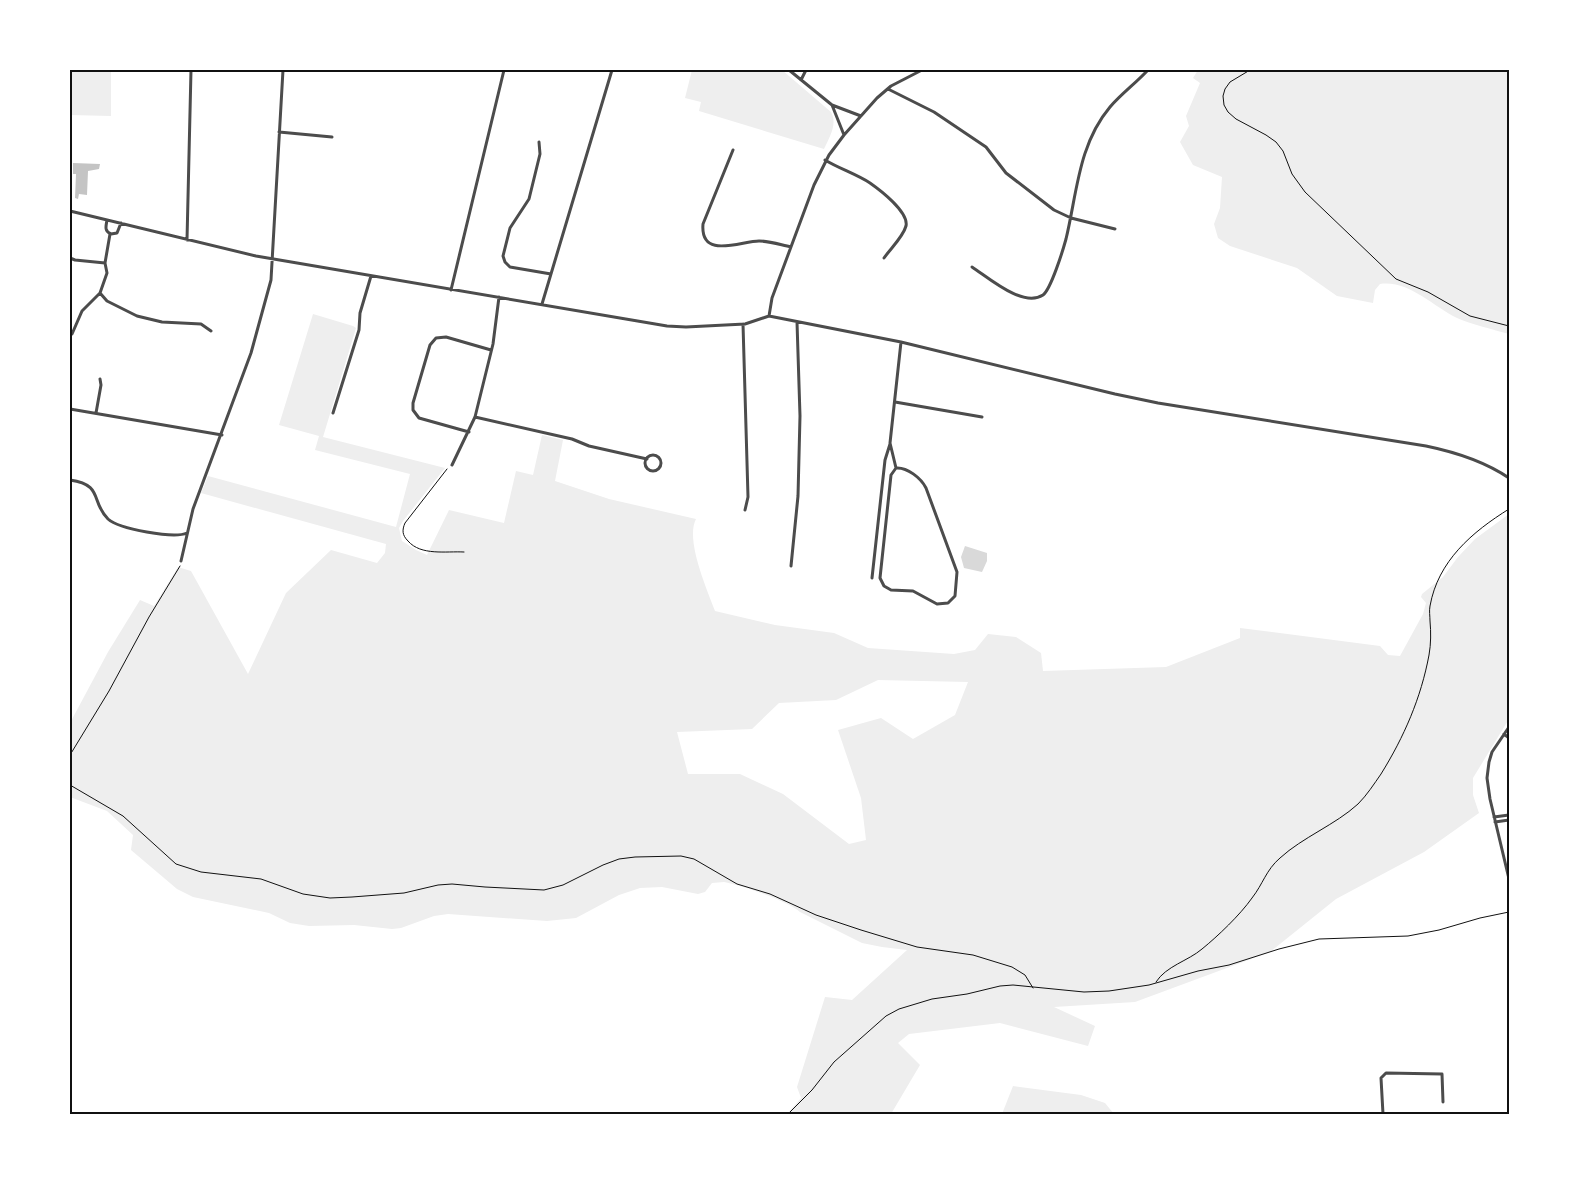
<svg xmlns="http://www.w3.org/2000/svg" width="1579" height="1184" viewBox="0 0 1579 1184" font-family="'Fira Sans Condensed',sans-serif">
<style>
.green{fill:#eee;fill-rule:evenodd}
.water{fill:#d9d9d9}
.building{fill:#c4c4c4}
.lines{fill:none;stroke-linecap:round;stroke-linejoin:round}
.path{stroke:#111;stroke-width:1}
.minor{stroke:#4c4c4c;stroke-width:3}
.neatline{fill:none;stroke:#111;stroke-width:2}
</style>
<rect width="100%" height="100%" fill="#fff"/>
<path class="green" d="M 70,70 L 111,70 L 111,116 L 70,115 Z
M 692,70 L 782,70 L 831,112 C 838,124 829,138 824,149 L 699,111 L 701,102 L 685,98 Z
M 1198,70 L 1509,70 L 1509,334 C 1492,329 1473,325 1457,318 C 1432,306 1409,280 1380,284 L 1375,290 L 1373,303 L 1337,296 L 1297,268 L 1230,246 L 1218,238 L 1214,224 L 1220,208 L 1222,177 L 1193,165 L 1180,142 L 1189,126 L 1186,116 L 1200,83 L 1193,78 Z
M 313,314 L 353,326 L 356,328 L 323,437 L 445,468 L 403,521 L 399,528 L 402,541 L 416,550 L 427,555 L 449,510 L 504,523 L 516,471 L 533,475 L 542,435 L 563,440 L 555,481 L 609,499 L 696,519 C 685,540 707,589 715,611 L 775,625 L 834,633 L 868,648 L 954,654 L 975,650 L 988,634 L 1016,637 L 1041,653 L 1043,671 L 1166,667 L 1240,638 L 1240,628 L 1380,646 L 1388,655 L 1400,656 L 1423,614 L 1426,603 L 1421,597 L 1422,594 L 1443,577 L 1458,557 L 1475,539 L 1509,514 L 1509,719 L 1473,778 L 1473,795 L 1479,813 L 1424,852 L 1336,899 L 1270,952 L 1135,1002 L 1054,1007 L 1095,1026 L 1088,1046 L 1000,1023 L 909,1034 L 898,1043 L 920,1065 L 891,1114 L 787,1114 L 801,1098 L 797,1087 L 825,997 L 852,1000 L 907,950 L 882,947 L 862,943 L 800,912 C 788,901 741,885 724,882 C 720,882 716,883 712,883 L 705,892 L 698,894 L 662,887 L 640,888 L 619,895 L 576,918 L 547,921 L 448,914 L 434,916 L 401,928 L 392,929 L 354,925 L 309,926 L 290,923 L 269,913 L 193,897 L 177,889 L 131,850 L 133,835 L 107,811 L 70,797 L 70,723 L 108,652 L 140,600 L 154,606 L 178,567 L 191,571 L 248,674 L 286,593 L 331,550 L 377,563 L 385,553 L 386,544 L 201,493 L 208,476 L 396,527 L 410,474 L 315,450 L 319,436 L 279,425 ZM 878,680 L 968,682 L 955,715 L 913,739 L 881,718 L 838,730 L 861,798 L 866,840 L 849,844 L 783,794 L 740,774 L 688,774 L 677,732 L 752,729 L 779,703 L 836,700 Z
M 1013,1086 L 1081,1095 L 1105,1103 L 1114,1114 L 1002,1114 Z"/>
<path class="water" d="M 965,546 L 987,553 L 987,561 L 982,572 L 964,568 L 961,557 Z"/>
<path class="building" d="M 73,163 L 100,164 L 99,169 L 88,171 L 87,195 L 79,194 L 78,199 L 75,198 L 76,174 L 73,174 Z"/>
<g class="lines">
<path class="path" d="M 1250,70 L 1230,82 L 1225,89 L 1223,96 L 1224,105 L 1228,112 L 1236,119 L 1266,135 L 1276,142 L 1283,151 L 1292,174 L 1305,192 L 1396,279 L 1428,292 L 1470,316 L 1509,326
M 447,469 L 405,523 C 402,530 402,535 408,541 C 421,556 446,551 464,552
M 70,755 L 109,691 L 149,617 L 180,566
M 70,785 L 123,816 L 176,864 L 201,872 L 261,879 L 303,894 L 330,898 L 352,897 L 404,893 L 438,885 L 452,884 L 485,887 L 544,890 L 563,885 L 603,865 L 619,859 L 635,857 L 681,856 L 694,859 L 737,884 L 770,894 L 816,915 L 861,930 L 917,947 L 973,955 L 1012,967 L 1025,975 L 1033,988
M 1156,982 C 1166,966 1188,961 1202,949 C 1218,936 1240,915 1252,898 C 1263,884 1266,870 1280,858 C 1303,837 1335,825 1358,804 C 1367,795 1374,784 1381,774 C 1404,737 1421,698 1429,655 C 1431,644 1431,632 1430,621 C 1430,616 1429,611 1430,606 C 1438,561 1472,532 1509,509
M 788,1114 L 812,1090 L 834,1062 L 886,1016 L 899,1009 L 932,999 L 967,994 L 1000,986 L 1013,985 L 1084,992 L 1109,991 L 1149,985 L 1198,971 L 1229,965 L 1279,949 L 1319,939 L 1408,936 L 1439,930 L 1480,918 L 1509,912"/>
<path class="minor" d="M 789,70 L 832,105 L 861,116
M 801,80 L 806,70
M 888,89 L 934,112 L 986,147 L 1006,173 L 1054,210 L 1071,218 L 1115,229
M 832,105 L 844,135
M 279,132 L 332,137
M 539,142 L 540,154 L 529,199 L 510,228 L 503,256 L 505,262 L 510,267 L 551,274
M 733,150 L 703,224 C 700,260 741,241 759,241 C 770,241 781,245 791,247
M 825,160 C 840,169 856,174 870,183 C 880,190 909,212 906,226 C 903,237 891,248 884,258
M 70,211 L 256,256 L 667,326 L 686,327 L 745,324 L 769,316 L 901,342 L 1115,394 L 1158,403 L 1426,446 C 1455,452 1484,461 1509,478
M 107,220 C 106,226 104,231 111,234 L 117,233 L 121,223
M 110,234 L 105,263 L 107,273 L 100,293 L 107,301 L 137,316 L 162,322 L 201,324 L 211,331
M 187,240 L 191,70
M 70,258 L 75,260 L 105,263
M 972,267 C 989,278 1023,308 1043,295 C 1051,289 1063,250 1066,239 C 1077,194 1078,145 1110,107 C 1121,94 1136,83 1148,70
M 451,290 L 504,70
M 542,304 L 612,70
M 769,316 L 772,298 L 814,185 L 829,155 L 844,135 L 877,98 L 891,86 L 922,70
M 743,324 L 748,497 L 745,510
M 72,334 L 82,311 L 100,293
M 895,402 L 982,417
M 70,409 L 222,435
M 96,413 L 101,385 L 100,379
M 333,413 L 359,330 L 360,313 L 371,276
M 475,417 L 572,439 L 589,446 L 647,459
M 469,432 L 419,418 L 413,410 L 413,403 L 430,345 L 436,338 L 446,337 L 491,350
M645 463a8 8 0 1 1 16 0a8 8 0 1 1-16 0Z
M 452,465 L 475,417 L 493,344 L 499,297
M 896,468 C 907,467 921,478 926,488 L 957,572 L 955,596 L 948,603 L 937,604 L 913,591 L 891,590 L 884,586 L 880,578 L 891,475 L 896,468 L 890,443 L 901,342
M 70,480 C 104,485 90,501 108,519 C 119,529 174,539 187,533
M 181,561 L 193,509 L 251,353 L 271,280 L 283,70
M 791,566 L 798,496 L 800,416 L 797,322
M 872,578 L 885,460 L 890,444
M 1509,727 L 1492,752 L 1489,762 L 1487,778 L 1490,799 L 1509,879
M 1504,734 L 1509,738
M 1494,817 L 1509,815
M 1495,822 L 1509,820
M 1383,1114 L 1381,1078 L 1386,1073 L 1442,1074 L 1443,1102"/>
</g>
<rect width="1579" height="1184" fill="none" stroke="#ffffff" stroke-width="142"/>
<rect x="71" y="71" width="1437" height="1042" class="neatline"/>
</svg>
